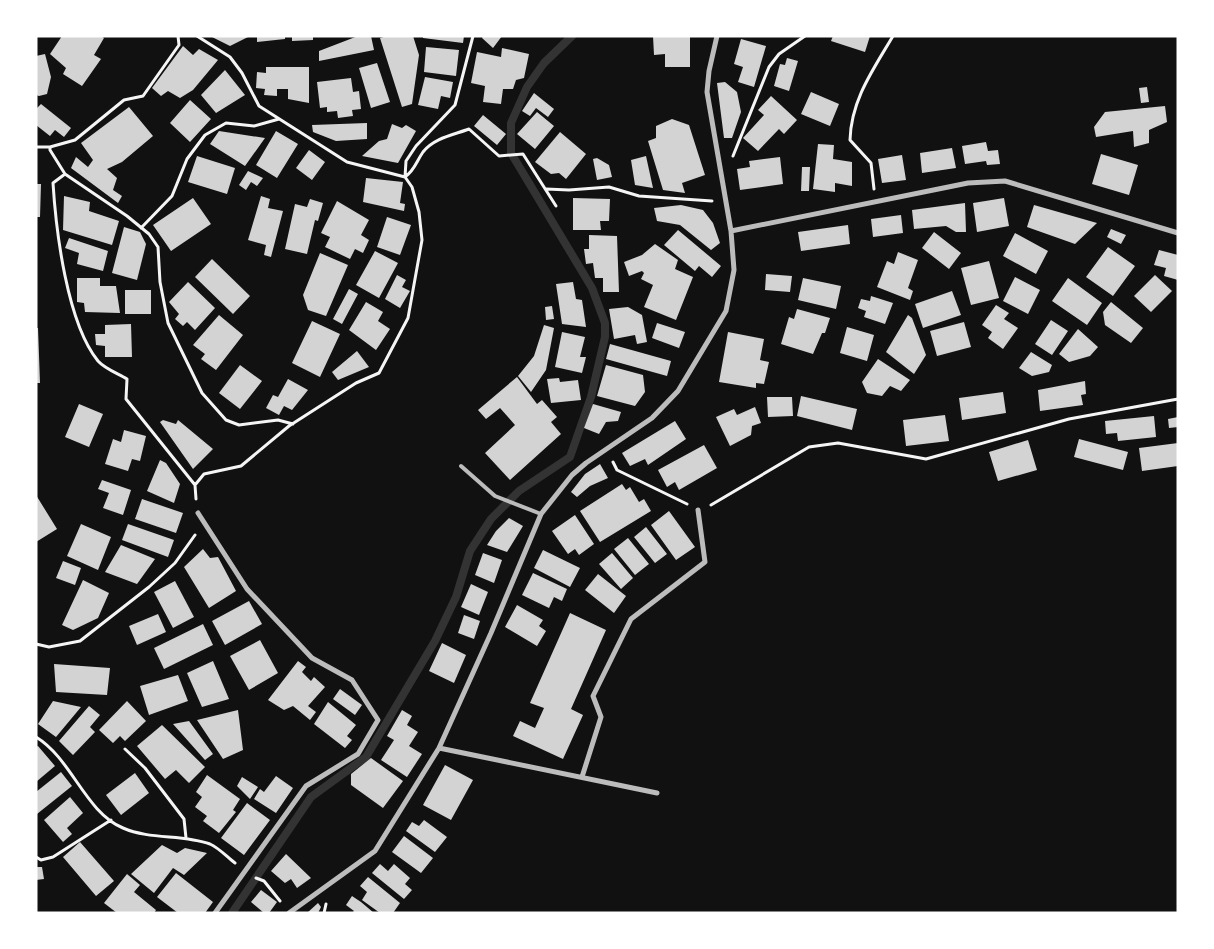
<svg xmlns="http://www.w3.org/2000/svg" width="1214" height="949" viewBox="0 0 1214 949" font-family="'PT Sans Narrow',sans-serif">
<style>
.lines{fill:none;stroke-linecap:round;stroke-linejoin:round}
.stream{stroke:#333;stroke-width:8}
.building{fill:#d3d3d3}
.path{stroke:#f5f5f5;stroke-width:3}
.service{stroke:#bcbcbc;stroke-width:4}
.minor{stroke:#bcbcbc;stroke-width:5}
</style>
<rect width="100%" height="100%" fill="#111"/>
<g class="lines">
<path class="stream" d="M 232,913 L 311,797 L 366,757 L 435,641 L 456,597 L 470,551 L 491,519 L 519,491 L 570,457 L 591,397 L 605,337 L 605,323 L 592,288 L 511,153 L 511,123 L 527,87 L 544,63 L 572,36"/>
</g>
<path class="building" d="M 62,36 L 101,36 L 104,38 L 94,55 L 101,59 L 82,86 L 63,74 L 66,68 L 50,54 Z
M 210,36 L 250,36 L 230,46 Z
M 257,36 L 285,36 L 285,39 L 257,42 Z
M 292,36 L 313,36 L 313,40 L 292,41 Z
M 358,36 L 371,36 L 374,50 L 319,61 L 319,51 Z
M 387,36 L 413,36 L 419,55 L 412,104 L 402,107 L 380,38 Z
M 423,36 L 464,36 L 463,43 L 423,38 Z
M 483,36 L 502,36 L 493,48 L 482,38 Z
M 653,36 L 690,36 L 690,67 L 665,67 L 665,54 L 654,55 Z
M 833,36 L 870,36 L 865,52 L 831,41 Z
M 741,39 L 766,46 L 754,87 L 738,82 L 743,67 L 734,64 Z
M 183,46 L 193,55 L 199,49 L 218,60 L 193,90 L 180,98 L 168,91 L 161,96 L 152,88 Z
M 426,47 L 459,50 L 456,76 L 424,72 Z
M 502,48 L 529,54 L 524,78 L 516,80 L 513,89 L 503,89 L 501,104 L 483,102 L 485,86 L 471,83 L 477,52 L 501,57 Z
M 45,54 L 51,77 L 47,94 L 39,96 L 36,95 L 36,56 Z
M 787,58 L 798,61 L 789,91 L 774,86 L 780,64 L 785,65 Z
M 377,63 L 390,102 L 371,108 L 359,68 Z
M 266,67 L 309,67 L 309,103 L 288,99 L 288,89 L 277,89 L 277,96 L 264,95 L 265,89 L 256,88 L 257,72 L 266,73 Z
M 225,70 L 245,95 L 216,113 L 201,95 Z
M 425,77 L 453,82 L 450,98 L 441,96 L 438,109 L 418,105 Z
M 351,78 L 353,92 L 359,91 L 361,109 L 352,110 L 353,116 L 338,118 L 337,111 L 327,112 L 327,107 L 320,108 L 317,82 Z
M 725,82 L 737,92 L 741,112 L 732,138 L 724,138 L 717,83 Z
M 1147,87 L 1149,102 L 1141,103 L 1139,88 Z
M 811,92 L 839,104 L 830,126 L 801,114 Z
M 534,93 L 554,109 L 548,117 L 536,108 L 530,116 L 522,111 Z
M 771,96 L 797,120 L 784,134 L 779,129 L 758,151 L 743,138 L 764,115 L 758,110 Z
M 190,100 L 211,119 L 190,142 L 170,123 Z
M 41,104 L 71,128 L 64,137 L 55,130 L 50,136 L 36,125 L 36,109 Z
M 1165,106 L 1167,122 L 1149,130 L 1149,143 L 1134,147 L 1133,131 L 1096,137 L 1094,127 L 1105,112 Z
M 129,107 L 153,136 L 122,162 L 107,169 L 117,178 L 113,190 L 122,196 L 118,203 L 71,168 L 76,157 L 88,167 L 93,160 L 81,143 Z
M 537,112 L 554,126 L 535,149 L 517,134 Z
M 483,115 L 506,134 L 497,145 L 474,126 Z
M 672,119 L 689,125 L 705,175 L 682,183 L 685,193 L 663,190 L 648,141 L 656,138 L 656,126 Z
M 367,123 L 367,139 L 336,141 L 313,132 L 312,125 Z
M 392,124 L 402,128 L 406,125 L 416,131 L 398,163 L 362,156 L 379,141 L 387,139 Z
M 219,131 L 265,138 L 245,166 L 210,144 Z
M 276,131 L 298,144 L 277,178 L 256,165 Z
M 560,132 L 586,154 L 566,179 L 559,173 L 551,174 L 535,162 Z
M 986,142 L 988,151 L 998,150 L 1000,164 L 987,165 L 986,161 L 965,164 L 962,146 Z
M 818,144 L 834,145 L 833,159 L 852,162 L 852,186 L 835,183 L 835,192 L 813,189 Z
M 952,148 L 956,168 L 922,173 L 920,153 Z
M 309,150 L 325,162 L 312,180 L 296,168 Z
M 1101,154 L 1138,165 L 1129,195 L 1092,184 Z
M 902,155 L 906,180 L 882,183 L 878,159 Z
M 197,156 L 235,168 L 227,194 L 188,182 Z
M 646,156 L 653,188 L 635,185 L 631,160 Z
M 780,157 L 783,184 L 740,190 L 737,169 L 750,167 L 749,161 Z
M 597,158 L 609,165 L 612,177 L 597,180 L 593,159 Z
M 802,167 L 810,167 L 809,191 L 801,191 Z
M 248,171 L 263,178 L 257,186 L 251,182 L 246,190 L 239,185 Z
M 366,178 L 403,182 L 400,203 L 405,204 L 404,211 L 363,202 Z
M 36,184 L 41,184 L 40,217 L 36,217 Z
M 64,196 L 90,202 L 89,211 L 119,221 L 112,245 L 63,230 Z
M 261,196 L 270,199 L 268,208 L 283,211 L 271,257 L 264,255 L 266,245 L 248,240 Z
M 193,198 L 211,224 L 171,251 L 153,225 Z
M 573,198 L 610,199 L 609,221 L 600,221 L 601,230 L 573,230 Z
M 1004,198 L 1009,226 L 977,232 L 973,203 Z
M 310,199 L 323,203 L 318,221 L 315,220 L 307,254 L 285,249 L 295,204 L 307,207 Z
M 337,201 L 369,220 L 361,235 L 369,240 L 363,253 L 355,249 L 350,259 L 325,247 L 330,237 L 321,233 Z
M 965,203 L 966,232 L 956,232 L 946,226 L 914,229 L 912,210 Z
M 681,205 L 703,210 L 713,223 L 720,243 L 711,250 L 680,225 L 657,221 L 654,208 Z
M 1034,205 L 1097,223 L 1075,244 L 1027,227 Z
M 901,215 L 903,233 L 873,237 L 871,219 Z
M 387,217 L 411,225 L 400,255 L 377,247 Z
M 848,225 L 850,244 L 801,251 L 798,232 Z
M 124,227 L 140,232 L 146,244 L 137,280 L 112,273 Z
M 1111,229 L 1126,235 L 1121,244 L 1107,237 Z
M 678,230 L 721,266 L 712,277 L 699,266 L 695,271 L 664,245 Z
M 934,232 L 961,253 L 949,269 L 922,248 Z
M 1015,233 L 1048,251 L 1036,274 L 1003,256 Z
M 589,235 L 617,236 L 619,292 L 603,292 L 603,278 L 595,278 L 593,263 L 586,264 L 584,249 L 589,249 Z
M 69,238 L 108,251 L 103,271 L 77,264 L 79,253 L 65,248 Z
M 655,244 L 678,260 L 675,269 L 693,277 L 676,320 L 644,307 L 653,285 L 641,279 L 644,273 L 642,271 L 629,276 L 624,262 L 642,255 Z
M 1108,247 L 1135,266 L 1113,296 L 1086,277 Z
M 1159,250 L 1178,255 L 1178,280 L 1164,276 L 1166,268 L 1154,265 Z
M 375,251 L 398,263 L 379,298 L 356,285 Z
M 898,252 L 918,260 L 908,288 L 913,291 L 910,300 L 877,287 L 887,261 L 894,264 Z
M 320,253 L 348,265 L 326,316 L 308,310 L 303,295 Z
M 212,259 L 250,296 L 233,314 L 195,277 Z
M 989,261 L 999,298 L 971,305 L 961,268 Z
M 766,274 L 792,276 L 790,292 L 765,290 Z
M 397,275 L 406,280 L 402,287 L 410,291 L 400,308 L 385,299 Z
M 1155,275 L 1172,291 L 1151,312 L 1134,296 Z
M 1015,277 L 1040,290 L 1028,314 L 1003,301 Z
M 77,278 L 100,278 L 100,286 L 116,286 L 120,313 L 85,312 L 84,303 L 77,302 Z
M 803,278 L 841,286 L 836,309 L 798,300 Z
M 1068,278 L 1102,303 L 1087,325 L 1052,301 Z
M 188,282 L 215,308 L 195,330 L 187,322 L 183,326 L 175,319 L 179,314 L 169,302 Z
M 573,282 L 576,299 L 582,300 L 586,327 L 562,324 L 556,284 Z
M 349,289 L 358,294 L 342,324 L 333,319 Z
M 125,290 L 151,290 L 151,314 L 125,314 Z
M 952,291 L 961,315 L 923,328 L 915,304 Z
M 871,296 L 893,303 L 885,324 L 864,317 L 866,311 L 858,308 L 861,299 L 870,301 Z
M 366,302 L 383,312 L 378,321 L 390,329 L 376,350 L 349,330 Z
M 1111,302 L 1143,328 L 1131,343 L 1105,325 L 1103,312 Z
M 996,305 L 1009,313 L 1004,319 L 1018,328 L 1003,349 L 988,338 L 992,332 L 982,325 Z
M 552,306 L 554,319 L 546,320 L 545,307 Z
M 628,307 L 642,315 L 647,342 L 637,344 L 635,335 L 614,339 L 609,309 Z
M 797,309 L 830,318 L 825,333 L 822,333 L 813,354 L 781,344 L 789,317 L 794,319 Z
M 219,315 L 243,335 L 216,370 L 201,359 L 205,354 L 193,345 Z
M 908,315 L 912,318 L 926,355 L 914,374 L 886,352 Z
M 1051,320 L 1068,331 L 1052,355 L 1035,344 Z
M 312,321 L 340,334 L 320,377 L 292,363 Z
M 964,322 L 971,347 L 937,356 L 930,331 Z
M 657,323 L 685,332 L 679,348 L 652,338 Z
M 131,324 L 132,357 L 105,357 L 105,346 L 96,345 L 95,334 L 105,334 L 105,325 Z
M 544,325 L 554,328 L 546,370 L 531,392 L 518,376 L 534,356 Z
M 847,327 L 874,335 L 867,361 L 840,353 Z
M 36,328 L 38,328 L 40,383 L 36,383 Z
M 1078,329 L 1098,347 L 1090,356 L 1069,362 L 1059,354 Z
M 562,332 L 585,337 L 580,357 L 586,357 L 582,373 L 555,367 Z
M 728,332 L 764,339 L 760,360 L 769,362 L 764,384 L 756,383 L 756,388 L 719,382 Z
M 610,344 L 671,361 L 667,376 L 606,359 Z
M 357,351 L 369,367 L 338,380 L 332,372 Z
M 1031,352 L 1052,365 L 1049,372 L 1032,376 L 1019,368 Z
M 878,359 L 910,380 L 901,391 L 890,386 L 882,396 L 867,393 L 862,382 Z
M 240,365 L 262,381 L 240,409 L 219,393 Z
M 606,365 L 643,375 L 645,392 L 635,406 L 597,396 Z
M 517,377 L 537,404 L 542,400 L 557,417 L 551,422 L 561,434 L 510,480 L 485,453 L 515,425 L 500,408 L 486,419 L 478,410 Z
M 559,378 L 560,382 L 578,380 L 581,400 L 551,403 L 547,379 Z
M 288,379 L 308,390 L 292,410 L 284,406 L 279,415 L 266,408 L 273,395 L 278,397 Z
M 1085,381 L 1086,394 L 1081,395 L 1083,405 L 1040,411 L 1038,390 Z
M 1003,392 L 1006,413 L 962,420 L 959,398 Z
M 801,396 L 857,409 L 852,430 L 797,416 Z
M 767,397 L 792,397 L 793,416 L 768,417 Z
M 79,404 L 103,414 L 89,447 L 65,437 Z
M 593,404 L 621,412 L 618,421 L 606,422 L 599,434 L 584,428 Z
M 755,407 L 761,423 L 752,426 L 751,435 L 730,446 L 716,417 L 734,409 L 737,415 Z
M 945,415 L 949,441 L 906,446 L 903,420 Z
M 1154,416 L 1156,437 L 1118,441 L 1117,433 L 1106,434 L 1105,421 Z
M 1178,417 L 1178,427 L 1169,428 L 1168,419 Z
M 163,420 L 176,424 L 178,420 L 213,449 L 193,469 L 160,422 Z
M 675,421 L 686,439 L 648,465 L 645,459 L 630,466 L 622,453 Z
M 124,430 L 146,436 L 140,461 L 132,459 L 128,471 L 105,464 L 113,439 L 121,442 Z
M 1079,439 L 1128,452 L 1123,470 L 1074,457 Z
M 1028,440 L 1037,470 L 998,481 L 989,452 Z
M 1178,443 L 1178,466 L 1142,471 L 1139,448 Z
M 704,445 L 717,468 L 679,490 L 675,482 L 667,487 L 658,470 Z
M 160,460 L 166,463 L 180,484 L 174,503 L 147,491 Z
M 600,464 L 608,478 L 590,486 L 577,497 L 571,492 L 585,474 Z
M 102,480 L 131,490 L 123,515 L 103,508 L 109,493 L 98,489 Z
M 622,484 L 626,490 L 630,487 L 639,502 L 644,499 L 651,511 L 600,542 L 580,511 Z
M 36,495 L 57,529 L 36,542 Z
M 142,499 L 183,513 L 176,533 L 135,519 Z
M 669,511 L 695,547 L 676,560 L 651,525 Z
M 575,515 L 594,544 L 579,555 L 575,549 L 568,554 L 552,531 Z
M 509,518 L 523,526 L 507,552 L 487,545 L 496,531 Z
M 81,524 L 111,537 L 98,570 L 67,556 Z
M 128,524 L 174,540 L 168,557 L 122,540 Z
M 646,527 L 667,554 L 655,563 L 634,537 Z
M 628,538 L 649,564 L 635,575 L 614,549 Z
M 121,545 L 155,559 L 137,584 L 105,572 Z
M 203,549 L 210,558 L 218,557 L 236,591 L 209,608 L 184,567 Z
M 543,550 L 580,568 L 570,587 L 534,568 Z
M 483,553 L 502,560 L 494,583 L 475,575 Z
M 612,553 L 633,578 L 621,589 L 599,564 Z
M 63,561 L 81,568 L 75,585 L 56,578 Z
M 533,573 L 567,589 L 562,601 L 554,597 L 549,608 L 522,595 Z
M 598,574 L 626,596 L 614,613 L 585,590 Z
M 83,580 L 109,593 L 98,618 L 73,630 L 62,625 Z
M 175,581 L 194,617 L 173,628 L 154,592 Z
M 471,584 L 488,592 L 479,615 L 461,607 Z
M 249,601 L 262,624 L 225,645 L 212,621 Z
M 517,605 L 543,620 L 539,626 L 546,631 L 537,646 L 505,627 Z
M 570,613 L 606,630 L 571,709 L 583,715 L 563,759 L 513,736 L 520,721 L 535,728 L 544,708 L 530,703 Z
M 158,614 L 166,632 L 137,645 L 129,626 Z
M 464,615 L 480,621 L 474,639 L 458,633 Z
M 203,624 L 213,645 L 164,669 L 154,648 Z
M 260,640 L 278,673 L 249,690 L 230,656 Z
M 442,643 L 466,655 L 454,683 L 429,671 Z
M 213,661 L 229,699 L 202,707 L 187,673 Z
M 298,661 L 306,667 L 302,672 L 311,681 L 314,677 L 325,687 L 308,706 L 316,712 L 310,720 L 293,706 L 284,710 L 268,700 Z
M 54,664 L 110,668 L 107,695 L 56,692 Z
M 178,675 L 188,701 L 149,715 L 140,686 Z
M 340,689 L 362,705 L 355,715 L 333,699 Z
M 53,701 L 81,707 L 56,737 L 38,724 Z
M 127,701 L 146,721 L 125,741 L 120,736 L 113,743 L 99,730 Z
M 328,702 L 356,725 L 347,736 L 352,740 L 345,748 L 314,724 Z
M 89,706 L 100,715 L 90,727 L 95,732 L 73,755 L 59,741 Z
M 238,710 L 243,750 L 223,759 L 197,720 Z
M 402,710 L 412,716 L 407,725 L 418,732 L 409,746 L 422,754 L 407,777 L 381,760 L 394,740 L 387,736 Z
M 189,721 L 213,754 L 205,760 L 173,724 Z
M 162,725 L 205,767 L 189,783 L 176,770 L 165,779 L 137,746 Z
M 38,746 L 55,766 L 36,782 L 36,747 Z
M 371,758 L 403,781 L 383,808 L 351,785 L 351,774 Z
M 445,765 L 473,780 L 451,820 L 423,805 Z
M 61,772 L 72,786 L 37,814 L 36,792 Z
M 135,773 L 149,793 L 121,815 L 106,795 Z
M 207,775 L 240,799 L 233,810 L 236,812 L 219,833 L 203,821 L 207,816 L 195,807 L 202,797 L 196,792 Z
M 276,776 L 293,788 L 276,813 L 254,799 L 260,789 L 264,792 Z
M 242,777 L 258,787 L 250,799 L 237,786 Z
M 70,797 L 83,813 L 67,828 L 72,834 L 63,842 L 44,820 Z
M 247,803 L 270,820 L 244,855 L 221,838 Z
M 424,820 L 447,837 L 435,852 L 406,831 L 412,822 L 419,826 Z
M 404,836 L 433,858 L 421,873 L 392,852 Z
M 80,842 L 114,881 L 96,896 L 63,857 Z
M 162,845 L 177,853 L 185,848 L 207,853 L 184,875 L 173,868 L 154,893 L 131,874 Z
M 286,854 L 311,878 L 297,888 L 291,879 L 285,883 L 271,871 Z
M 380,864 L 388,871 L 394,864 L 410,878 L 405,884 L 412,890 L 404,899 L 372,873 Z
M 36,867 L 42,867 L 44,879 L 36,880 Z
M 176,873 L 213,902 L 205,913 L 178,913 L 157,897 Z
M 127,874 L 140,885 L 134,892 L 156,910 L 154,913 L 117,913 L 104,903 Z
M 368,877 L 400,903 L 393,913 L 380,913 L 362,900 L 367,892 L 360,886 Z
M 261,890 L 277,902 L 269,913 L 264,913 L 251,902 Z
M 352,896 L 361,902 L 374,913 L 352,913 L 354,911 L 346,905 Z
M 318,903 L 321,907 L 318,913 L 307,913 Z"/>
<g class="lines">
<path class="path" d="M 197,36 L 230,57 L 242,73 L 259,106 L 347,162 L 405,177 C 415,170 416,162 423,152 C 434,138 453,135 469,129 L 499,156 L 523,154 L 556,206
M 36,147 L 50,147 L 75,140 L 124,100 L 143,96 L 179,45 L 178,36
M 50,147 L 50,150 L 65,174 L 127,216 L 149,234 L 158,247 L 160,282 L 168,323 L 202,393 L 226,420 L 239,425 L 278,420 L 293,424
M 733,156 L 769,67 L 779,54 L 805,36
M 65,174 L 53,183 C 56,231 67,323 98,361 C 105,369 119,374 127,379 L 126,399 L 195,485
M 546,189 L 569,190 L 609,187 L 639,196 L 712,201
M 874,189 L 871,163 L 850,140 C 851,100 873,70 893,36
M 141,228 L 172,196 L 187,159 L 205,135 L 226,123 L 254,126 L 279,119
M 613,462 L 617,470 L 687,504
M 196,499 L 195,485 L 204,474 L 241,466 L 289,426 L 356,383 L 379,373 L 408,318 L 422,240 L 419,212 L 412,187 L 405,177 L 406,161 L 416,146 L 455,105 L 473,36
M 711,505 L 809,447 L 838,443 L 926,459 L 1069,419 L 1178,399
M 36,644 L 49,647 L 80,641 L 149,587 L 175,563 L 195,535
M 36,737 C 72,759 85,812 123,828 C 150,840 183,834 210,844 C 219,848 227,857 235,863
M 125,749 L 145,768 L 184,819 L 186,838
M 36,857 L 41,860 L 53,857 L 111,820
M 256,878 L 264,881 L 280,901
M 324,913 L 326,904"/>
<path class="service" d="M 461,466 L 495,496 L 541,514"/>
<path class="minor" d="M 731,231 L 968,183 L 1005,181 L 1178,233
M 198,513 L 247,589 L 312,658 L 352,680 L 378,720 L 358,754 L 306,786 L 215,913
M 439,748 L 657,793
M 582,777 L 601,717 L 593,696 L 631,619 L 705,562 L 698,510
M 289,913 L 375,851 L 439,748 L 491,633 L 541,514 L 572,475 L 586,463 L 652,418 L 678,391 L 726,311 L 734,270 L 731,231 L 707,92 L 709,71 L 717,36"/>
</g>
<rect width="1214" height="949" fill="none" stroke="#ffffff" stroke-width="75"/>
</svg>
